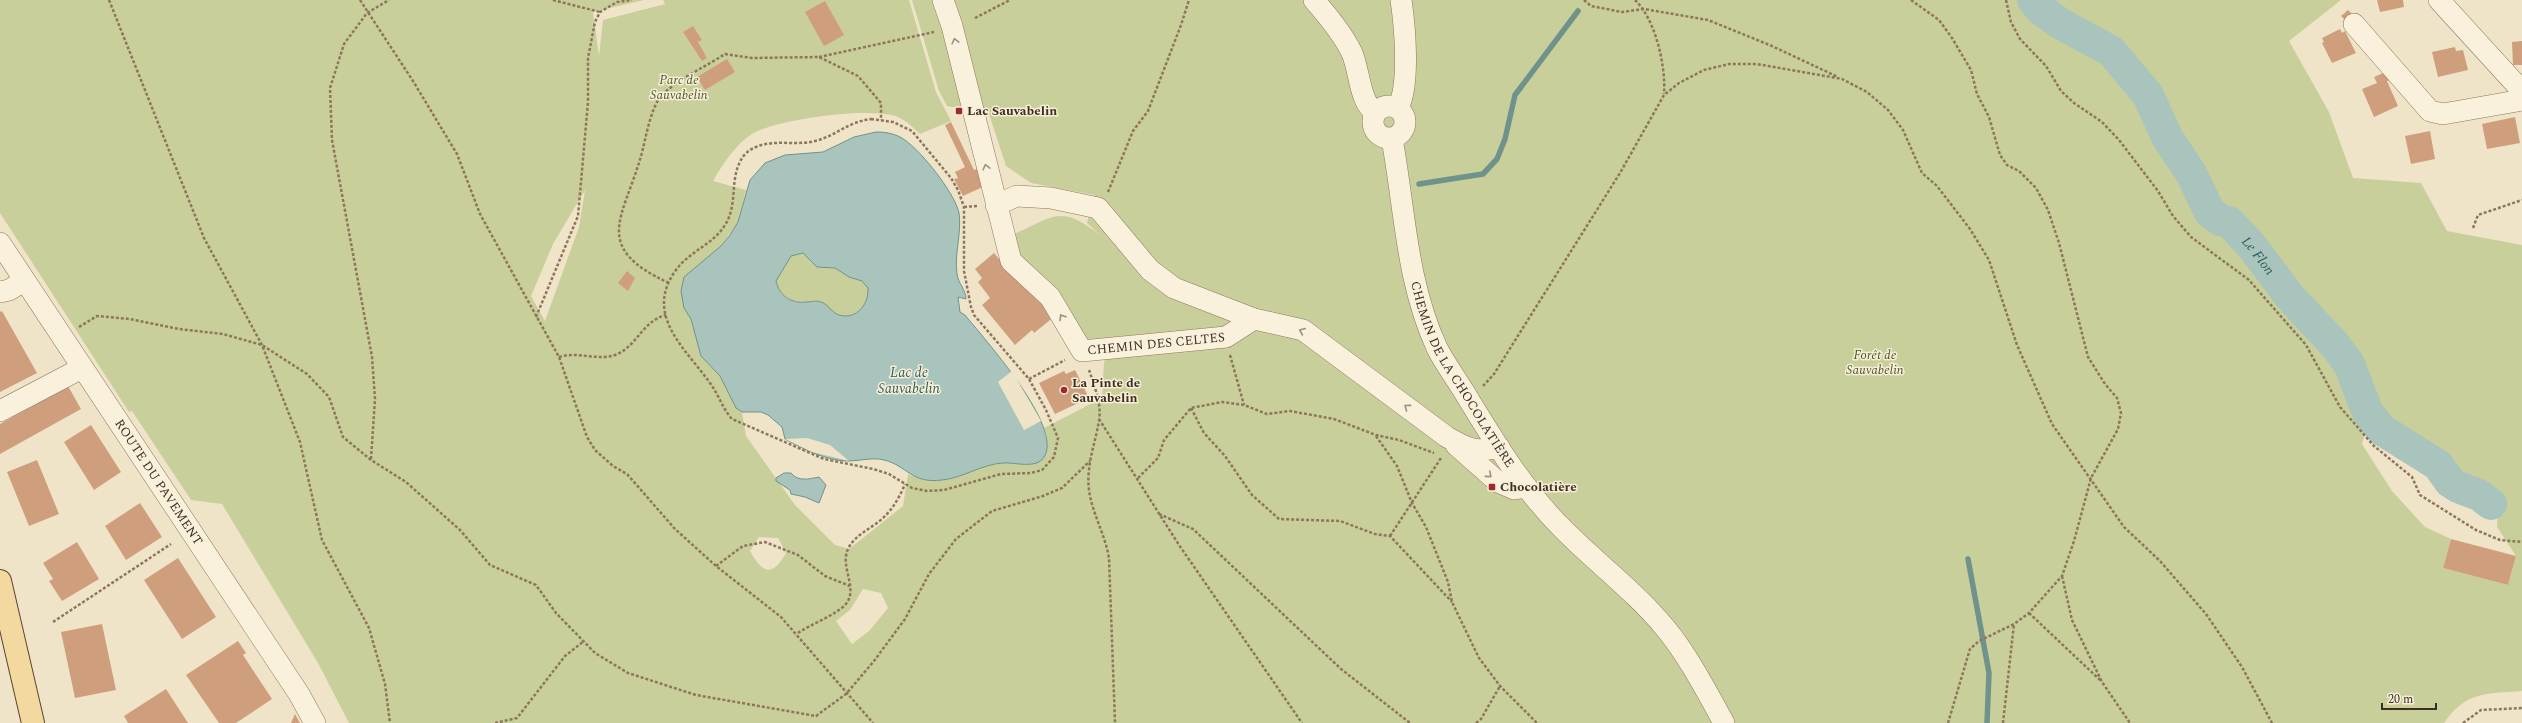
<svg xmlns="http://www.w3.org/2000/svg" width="2522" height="723" viewBox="0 0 2522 723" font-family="Spectral,serif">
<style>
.green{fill:#c9cf9b;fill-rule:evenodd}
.water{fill:#a9c4bc;stroke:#6f938a;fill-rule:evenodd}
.pier{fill:#f0e4c8}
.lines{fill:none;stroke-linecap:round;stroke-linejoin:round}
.stream{stroke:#6f938a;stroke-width:5.5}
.river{stroke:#a9c4bc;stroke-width:32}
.building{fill:#cf9f7d}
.minor-casing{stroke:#8d765c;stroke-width:22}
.major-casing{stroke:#5b4430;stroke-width:24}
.path{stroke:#8d765c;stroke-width:2.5;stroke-dasharray:3 2;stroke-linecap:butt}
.minor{stroke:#faf1dc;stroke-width:21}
.major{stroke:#f3d9a0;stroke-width:22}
.oneway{stroke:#9c907e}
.poi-dot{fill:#9e2a2b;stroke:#f7eed8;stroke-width:1.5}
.labels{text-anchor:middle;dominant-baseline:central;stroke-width:3;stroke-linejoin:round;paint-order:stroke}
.park-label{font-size:13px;font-style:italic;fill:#4d5a26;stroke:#f7eed8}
.poi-label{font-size:13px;font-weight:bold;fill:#3d2e20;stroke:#f7eed8;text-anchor:start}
.street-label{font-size:13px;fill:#3d2e20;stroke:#f7eed8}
.water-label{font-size:14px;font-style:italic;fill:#2f5d5a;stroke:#f7eed8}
</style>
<rect width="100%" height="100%" fill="#f0e4c8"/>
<path class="green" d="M 0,0 L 644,0 L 593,12 L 599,56 L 603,20 L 665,4 L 663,0 L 909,0 L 936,92 L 951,121 L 920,134 C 914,128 906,121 898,117 C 872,106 776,119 752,134 C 735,145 723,164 713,181 L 746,190 L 738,222 L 721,246 L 710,256 L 684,308 L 691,319 L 701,356 L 720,376 L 736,408 L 742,412 L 746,436 L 795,505 L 835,545 L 849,549 L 903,506 L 908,474 C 941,491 969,468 1001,463 C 1010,462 1020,465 1030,465 L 1047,436 L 1044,428 L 1102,398 L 1104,362 L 1111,344 L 1090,343 L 1021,263 L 1014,234 C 1054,216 1061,204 1100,235 L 1087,223 L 1094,195 L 1031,183 L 1006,166 L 989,114 L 947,106 L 939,91 L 912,0 L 2341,0 L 2289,41 L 2329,112 L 2353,178 L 2421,183 L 2447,231 L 2522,245 L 2522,691 C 2486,694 2466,691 2444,723 L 349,723 L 318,663 L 222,504 L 191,500 L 132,411 L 129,412 L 0,213 ZM 585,190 L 579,227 L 545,321 L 531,296 L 553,244 ZM 2383,424 L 2430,446 L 2449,466 L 2499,496 L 2497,527 L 2516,556 L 2508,585 L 2443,568 L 2451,539 L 2425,527 L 2392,491 L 2362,444 L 2367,427 ZM 759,537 L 778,538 L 786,553 C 772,577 763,574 750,551 ZM 863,589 L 881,593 L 888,608 L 869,631 L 852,644 L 836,621 L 850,610 Z
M 803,253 L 817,267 L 835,268 L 849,277 L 862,281 L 868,288 C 869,304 857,319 839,315 C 831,312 823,303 815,301 C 812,300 809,302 806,302 C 791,303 779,295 776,281 L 791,256 Z"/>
<path class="water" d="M 876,132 C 884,132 892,133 900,137 C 918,146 955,193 959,213 C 962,233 954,254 957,274 C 958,283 966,290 966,299 L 958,297 L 960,312 L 965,315 C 986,341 1057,420 1046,453 C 1040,471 1017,462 1003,463 C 982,464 963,478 942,480 C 911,484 908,466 884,460 C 873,457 859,461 848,461 C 827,461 803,449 785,439 L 782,427 L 768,415 L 761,412 L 742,412 L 736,408 L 720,376 L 701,356 L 691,319 L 684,308 L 681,291 L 684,277 L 721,246 L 730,235 L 738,222 L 750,180 L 765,163 L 785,155 L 823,152 L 854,137 ZM 803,253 L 817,267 L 835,268 L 849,277 L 862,281 L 868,288 C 869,304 857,320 839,315 C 832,313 828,304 821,302 C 816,300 811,302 806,302 C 791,304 779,295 776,281 L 791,256 Z
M 784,473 L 791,473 C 798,482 809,479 819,477 L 826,485 L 819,503 L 805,497 L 791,494 L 790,490 L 776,481 L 776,478 Z"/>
<path class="pier" d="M 1012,371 L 1041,421 L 1024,430 L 998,382 Z
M 807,438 L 830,445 L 849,461 L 812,452 L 785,439 Z"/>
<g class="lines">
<path class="stream" d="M 1419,184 L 1483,174 L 1497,159 L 1505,139 L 1515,95 L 1578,11
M 1968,559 L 1989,673 L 1987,723"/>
<path class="river" id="s1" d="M 2033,0 L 2040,9 L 2061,24 L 2111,51 L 2148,95 L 2167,137 L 2192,175 L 2209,211 L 2220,220 L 2229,222 L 2251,245 L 2290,297 L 2335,345 L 2349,364 L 2368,413 L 2382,430 L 2438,465 L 2450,482 L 2458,487 L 2479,495 L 2491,504"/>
</g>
<path class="building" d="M 2377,0 L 2403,0 L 2404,7 L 2380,12 Z
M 825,1 L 844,35 L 824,46 L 805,12 Z
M 2348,10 L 2355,17 L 2348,23 L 2341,16 Z
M 693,26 L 702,40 L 698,42 L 707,58 L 702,61 L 683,32 Z
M 2340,29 L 2342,33 L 2345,31 L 2356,53 L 2332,63 L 2322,43 L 2324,42 L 2322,38 Z
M 2522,41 L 2522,65 L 2513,65 L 2512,42 Z
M 2455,47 L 2456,51 L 2463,50 L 2468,70 L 2438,77 L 2432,52 Z
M 727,59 L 735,72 L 705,90 L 697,77 Z
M 2388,71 L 2391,80 L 2387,81 L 2398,106 L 2374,117 L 2362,89 L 2377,83 L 2374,77 Z
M 2515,117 L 2520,143 L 2487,149 L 2482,124 Z
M 951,122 L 974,170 L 977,169 L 985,186 L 963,196 L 954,179 L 958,178 L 955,172 L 965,167 L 945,125 Z
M 2430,131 L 2435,159 L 2411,164 L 2405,136 Z
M 994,253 L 1016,280 L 1021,276 L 1055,316 L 1034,333 L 1032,330 L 1015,345 L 982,305 L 990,298 L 978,282 L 982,278 L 975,269 Z
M 627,271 L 635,278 L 628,291 L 618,283 Z
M 2,311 L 37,373 L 0,392 L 0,312 Z
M 1075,370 L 1089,398 L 1055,414 L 1039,383 L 1064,371 L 1066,374 Z
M 68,386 L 81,409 L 0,454 L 0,424 Z
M 91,425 L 121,472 L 94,490 L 64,442 Z
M 37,460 L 59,514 L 29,526 L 7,472 Z
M 140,503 L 162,537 L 126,560 L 105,526 Z
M 2451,539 L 2516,556 L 2508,585 L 2443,568 Z
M 77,542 L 99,579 L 62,601 L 49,581 L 53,579 L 43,563 Z
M 178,558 L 216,617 L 182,639 L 144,580 Z
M 102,624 L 116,690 L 75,698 L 61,632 Z
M 238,641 L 246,653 L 243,655 L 272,699 L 236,723 L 219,723 L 186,675 Z
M 166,689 L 188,723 L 128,723 L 124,716 Z
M 295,714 L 300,723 L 291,723 Z"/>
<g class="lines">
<g class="minor-casing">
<g id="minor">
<path id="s2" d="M 943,0 L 952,26 L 1011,261 L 1050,297 L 1082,351 L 1226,337 L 1254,319"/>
<path d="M 1314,0 C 1328,16 1343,34 1352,53 C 1360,72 1359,100 1375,113"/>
<path d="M 2439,0 L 2522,91"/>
<path d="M 2354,24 L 2430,111 L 2443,114 L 2522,100"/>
<circle cx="1389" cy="122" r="16"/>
<path d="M 1398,108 C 1410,85 1405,27 1401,0"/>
<path id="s3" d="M 1392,139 C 1405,209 1406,281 1437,348 C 1445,364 1457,380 1466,395 C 1494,441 1523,489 1561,527 C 1595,562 1635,591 1666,629 C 1687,654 1708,694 1724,723"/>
<path d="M 996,205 L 1017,196 L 1051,198 L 1098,208 L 1150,270 L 1174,288 L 1254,319 L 1303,330 L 1447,437 C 1468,449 1475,453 1499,447"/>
<path id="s4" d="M 0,243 L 299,694 L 315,723"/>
<path d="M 0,292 L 9,290 L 24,281"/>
<path d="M 0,411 L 82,368"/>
<path d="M 1456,445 L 1498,482 L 1514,489 L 1526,487"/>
</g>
</g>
<g class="major-casing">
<path id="major" d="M 0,581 L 33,723"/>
</g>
<path class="path" d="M 109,0 L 204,238 L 262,345 L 300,442 L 322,540 L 369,628 L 385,684 L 390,723
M 360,0 L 413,81 L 457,154 L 480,214 L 559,357 L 587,437 L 595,450 L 613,466 L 627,474 L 675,529 L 716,566 L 781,617 L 873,723
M 553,0 L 600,12
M 1584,0 L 1591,6 L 1622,12 L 1644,9 L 1708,20 L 1772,46 L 1838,77
M 1635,0 C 1656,20 1666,67 1664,94
M 1911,0 L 1939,20 L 1952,38 L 1971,70 L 1977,94 L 1989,117 L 2000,155 L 2007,165 L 2019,171 L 2036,188 L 2048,210 L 2059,243 L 2088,357 L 2105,384 L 2117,398 L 2121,413 L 2118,429 L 2091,478 L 2074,541 L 2062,576 L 2029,613 L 2014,624 L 1979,641 L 1970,649 L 1948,723
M 2006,0 L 2011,22 L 2020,39 L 2046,66 L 2061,91 L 2074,103 L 2102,122 L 2119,140 L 2158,191 L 2173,216 L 2191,237 L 2249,280 L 2306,345 L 2340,407 L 2374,446 L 2412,477 L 2420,495 L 2476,530 L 2500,540 L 2522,542
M 975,18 L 1010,0
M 819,57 L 934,32
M 871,119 L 893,122 L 912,131 L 951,178 L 958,190 L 964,207 L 964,271 L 971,307 L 974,315 L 1029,379 L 1046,410 L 1058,438 L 1054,457 L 1042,470 L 1031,473 L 1001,474 L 944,490 L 927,491 L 912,488 L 889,474 L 873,469 L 824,459 L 732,419 C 722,408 719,395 710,383 C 686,349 643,315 676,270 C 689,252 711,245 723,228 C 738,208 730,184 739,164 C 742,156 748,150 756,147 C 774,139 796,146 815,141 C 836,136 847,122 871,119 Z
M 1108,192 L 1133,131 L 1148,111 L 1181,25 L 1189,0
M 964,207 L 977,206
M 2473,228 L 2478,215 L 2522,200
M 669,283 C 591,247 623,219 641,156 C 646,139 650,107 663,94 C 680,78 705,67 725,54 L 752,58 L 819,57 L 858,76 L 881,103 L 881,120
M 536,317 L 578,216 L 588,102 L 588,58 L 595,22 L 600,12 L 617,2 L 632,0
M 79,327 L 97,316 L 130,319 L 179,329 L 223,334 L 262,345 L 307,374 L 329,397 L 343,437 L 371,460 L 406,482 L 460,530 L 490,565 L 536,585 L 556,613 L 595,653 L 628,673 L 696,695 L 816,716 L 846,694 L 874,661 L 905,619 L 929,574 L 956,539 L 992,511 L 1043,496 L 1062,488 L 1090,461
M 1230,355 L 1244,405
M 559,357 C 578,351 597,361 615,355 C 637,347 642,321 666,315
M 1089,370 C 1094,385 1102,404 1099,421 C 1095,444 1086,466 1089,490 C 1092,513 1105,534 1109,558 L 1115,723
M 1029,379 L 1065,360
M 1483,386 L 1494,374 L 1620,173 L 1664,95 L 1679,83 L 1704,70 L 1729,64 L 1757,64 L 1842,79 L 1867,92 L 1888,110 L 1903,130 L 1922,173 L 1937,186 L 1970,229 L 1989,260 L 2017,345 L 2052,424 L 2124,527 L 2160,561 L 2206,614 L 2242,667 L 2272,723
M 1191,408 L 1204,433 L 1225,456 L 1252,495 L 1279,519 L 1340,521 L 1375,534 L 1390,536 L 1452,602
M 1099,419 L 1179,545 L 1302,723
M 1376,436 L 1397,466 L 1412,503 L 1426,527 L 1448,582 L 1452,602 L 1479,658 L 1500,686 L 1537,723
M 371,459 L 375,399 L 372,357 L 332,140 L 330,88 L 344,44 L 367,13 L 389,0
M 1138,478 L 1158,458 L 1164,440 L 1191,408 L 1222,402 L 1244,405 L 1267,414 L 1290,411 L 1334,419 L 1376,435 L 1399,440 L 1434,453
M 1159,514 L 1193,529 L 1341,669 L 1410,723
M 1390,536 L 1441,458
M 716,566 L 743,546 L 765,542 L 798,555 L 825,576 L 850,586
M 2062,576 L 2072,620 L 2102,682 L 2130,723
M 2029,613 L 2100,680
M 53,622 L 171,544
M 798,633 C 811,624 834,616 845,605 C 860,589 838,566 849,547 C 857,533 875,527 886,515 C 894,507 901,494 905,484
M 495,723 L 517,718 L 565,656 L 584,641
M 1476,723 L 1481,719 L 1500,686
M 2003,723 L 2014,624
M 2463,723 L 2481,710 L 2522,708"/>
<use href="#minor" class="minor"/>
<use href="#major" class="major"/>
</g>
<defs><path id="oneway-chevron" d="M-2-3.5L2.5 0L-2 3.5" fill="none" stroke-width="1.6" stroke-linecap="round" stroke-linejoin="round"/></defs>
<g class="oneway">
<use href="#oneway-chevron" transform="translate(955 41) rotate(-104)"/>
<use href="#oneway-chevron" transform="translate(986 167) rotate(-104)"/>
<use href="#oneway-chevron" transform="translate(1062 317) rotate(-122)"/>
<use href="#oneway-chevron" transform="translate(1302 331) rotate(-157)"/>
<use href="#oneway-chevron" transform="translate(1407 407) rotate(-144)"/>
<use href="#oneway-chevron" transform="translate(1489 475) rotate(41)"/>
</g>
<g class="poi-dot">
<rect x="955" y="107" width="8" height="8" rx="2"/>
<circle cx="1064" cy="390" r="4"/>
<rect x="1488" y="483" width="8" height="8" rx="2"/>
</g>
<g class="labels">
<g class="park-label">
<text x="679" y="80">Parc de<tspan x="679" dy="15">Sauvabelin</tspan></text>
<text x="1875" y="355">Forêt de<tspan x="1875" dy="15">Sauvabelin</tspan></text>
</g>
<g class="poi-label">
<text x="967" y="111">Lac Sauvabelin</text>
<text x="1072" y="383">La Pinte de<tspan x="1072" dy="15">Sauvabelin</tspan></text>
<text x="1500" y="487">Chocolatière</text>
</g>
<g class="street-label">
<text stroke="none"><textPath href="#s2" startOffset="460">CHEMIN DES CELTES</textPath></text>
<text stroke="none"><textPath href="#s3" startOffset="249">CHEMIN DE LA CHOCOLATIÈRE</textPath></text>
<text stroke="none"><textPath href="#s4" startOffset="287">ROUTE DU PAVEMENT</textPath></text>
</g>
<g class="water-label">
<text stroke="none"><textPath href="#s1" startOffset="351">Le Flon</textPath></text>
<text x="909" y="372">Lac de<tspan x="909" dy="16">Sauvabelin</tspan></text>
</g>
</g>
<path d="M2382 703v6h54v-6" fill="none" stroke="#3d2e20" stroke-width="2"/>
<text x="2388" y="703" font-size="12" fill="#3d2e20" stroke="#f7eed8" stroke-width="3" paint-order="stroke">20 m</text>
</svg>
